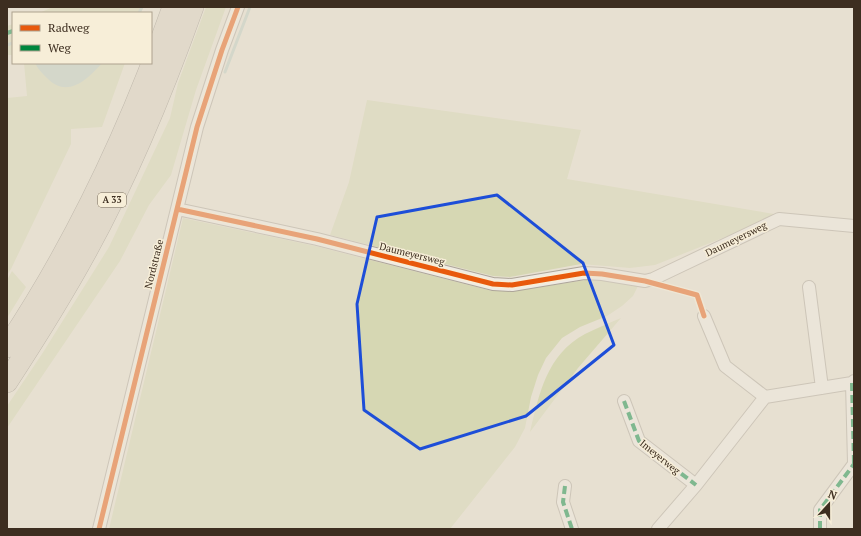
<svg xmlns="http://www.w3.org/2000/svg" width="861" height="536" viewBox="0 0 861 536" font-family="'PT Serif',serif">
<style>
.green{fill:#d6d7b3}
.water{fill:#bcccc2}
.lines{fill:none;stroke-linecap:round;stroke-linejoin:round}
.stream{stroke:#bcccc2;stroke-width:3}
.minor-casing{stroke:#ada599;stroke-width:14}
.motorway-casing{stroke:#928b80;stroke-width:22}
.minor{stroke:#efebe3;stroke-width:12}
.motorway{stroke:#dad1c2;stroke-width:21}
.quiet{stroke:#00873e;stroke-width:4;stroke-dasharray:8 4;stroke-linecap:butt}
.cycleway-casing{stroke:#f7eed8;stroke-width:8}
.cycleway{stroke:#e8590c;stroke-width:5}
.marked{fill:none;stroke:#1d4ed8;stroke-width:3;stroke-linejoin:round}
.labels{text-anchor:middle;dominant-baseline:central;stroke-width:3;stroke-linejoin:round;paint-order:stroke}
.shield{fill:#f7eed8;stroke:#756857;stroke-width:1}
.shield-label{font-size:9px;font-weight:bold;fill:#3d2e20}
.street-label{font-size:10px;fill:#3d2e20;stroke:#f7eed8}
</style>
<rect width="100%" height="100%" fill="#e7e0d1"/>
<path class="green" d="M 53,7 L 143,7 L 141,13 L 39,13 Z
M 206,7 L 226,7 L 196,90 L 171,175 L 149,205 L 120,261 L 7,428 L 7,406 L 42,354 L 109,247 L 170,118 L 178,83 Z
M 13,24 L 13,55 L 7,55 L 7,26 Z
M 24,63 L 125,63 L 102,127 L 71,129 L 71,144 L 11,269 L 7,275 L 7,98 L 27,96 Z
M 367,100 L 581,130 L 567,179 L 780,215 L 655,265 L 630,268 L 581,264 L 510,277 L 493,276 L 330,235 L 349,182 Z
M 183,218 L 315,246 L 492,291 L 515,291 L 586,280 L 603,280 L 638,286 L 633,296 L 622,306 L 607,316 L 580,327 L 562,338 L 546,358 L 538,375 L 531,397 L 525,428 L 515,447 L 450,529 L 109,529 Z
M 12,271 L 26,287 L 7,318 L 7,280 Z
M 621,318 L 578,368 L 530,432 C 539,394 547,354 585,334 C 597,328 609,323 621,318 Z"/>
<path class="water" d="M 35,63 L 102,63 C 87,80 67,99 47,78 C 42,73 38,69 35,63 Z"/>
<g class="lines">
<path class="stream" d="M 139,13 L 142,7
M 7,45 L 13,43
M 225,72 L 250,7"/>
<g class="minor-casing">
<path id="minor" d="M 177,209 L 317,239 L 493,284 L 512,285 L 584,273 L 602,274 L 645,281 L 653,279 L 779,219 L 854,226
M 809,287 L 822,388
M 704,316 L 725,366 L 765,397
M 852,383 L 854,463
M 624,401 L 639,441 L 696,485
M 565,486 L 563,502 L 572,529
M 99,529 L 197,127 L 222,50 L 238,7
M 658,529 L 696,485 L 765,397 L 852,383 L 854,381
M 820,529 L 820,510 L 854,464"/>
</g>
<g class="motorway-casing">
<path id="motorway" d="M 7,347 C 77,242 131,126 173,7
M 7,382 C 35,339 62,296 86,252 C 129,174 163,91 193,7"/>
</g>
<use href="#minor" class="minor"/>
<use href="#motorway" class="motorway"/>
<path class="quiet" d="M 7,33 L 13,31
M 852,383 L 854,463
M 624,401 L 639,441 L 696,485
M 565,486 L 563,502 L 572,529
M 820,529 L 820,510 L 854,464"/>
<g class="cycleway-casing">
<path id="cycleway" d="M 177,209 L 317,239 L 493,284 L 512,285 L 584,273 L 602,274 L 645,281 L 697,295 L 704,316
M 99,529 L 197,127 L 222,50 L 238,7"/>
</g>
<use href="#cycleway" class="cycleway"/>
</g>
<path d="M0 0H861V536H0ZM 497,195 L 583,263 L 614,345 L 526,416 L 420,449 L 364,410 L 357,304 L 377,217 Z" fill="#e7e0d1" fill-opacity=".55" fill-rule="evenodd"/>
<path class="marked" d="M 497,195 L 583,263 L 614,345 L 526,416 L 420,449 L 364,410 L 357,304 L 377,217 Z"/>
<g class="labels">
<rect class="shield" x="98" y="193" width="28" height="14" rx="3"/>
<g class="shield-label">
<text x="112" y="200">A 33</text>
</g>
<g class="street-label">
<text transform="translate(736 239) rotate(-26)">Daumeyersweg</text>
<text transform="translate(412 254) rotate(14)">Daumeyersweg</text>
<text transform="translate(154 264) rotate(-76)">Nordstraße</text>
<text transform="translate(660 457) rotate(39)">Imeyerweg</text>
</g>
</g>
<rect width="861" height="536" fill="none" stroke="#3d2e20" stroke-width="16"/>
<rect x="12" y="12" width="140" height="52" fill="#f7eed8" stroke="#ada18e"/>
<rect x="20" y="25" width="20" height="6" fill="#e8590c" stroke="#ada18e"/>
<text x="48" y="32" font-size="12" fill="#3d2e20">Radweg</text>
<rect x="20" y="45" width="20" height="6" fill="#00873e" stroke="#ada18e"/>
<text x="48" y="52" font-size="12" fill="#3d2e20">Weg</text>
<g transform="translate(829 504) rotate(21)" stroke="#f7eed8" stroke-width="3" paint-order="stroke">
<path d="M0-3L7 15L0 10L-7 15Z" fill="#3d2e20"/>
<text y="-6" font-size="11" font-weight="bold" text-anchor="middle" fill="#3d2e20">N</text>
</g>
</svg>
